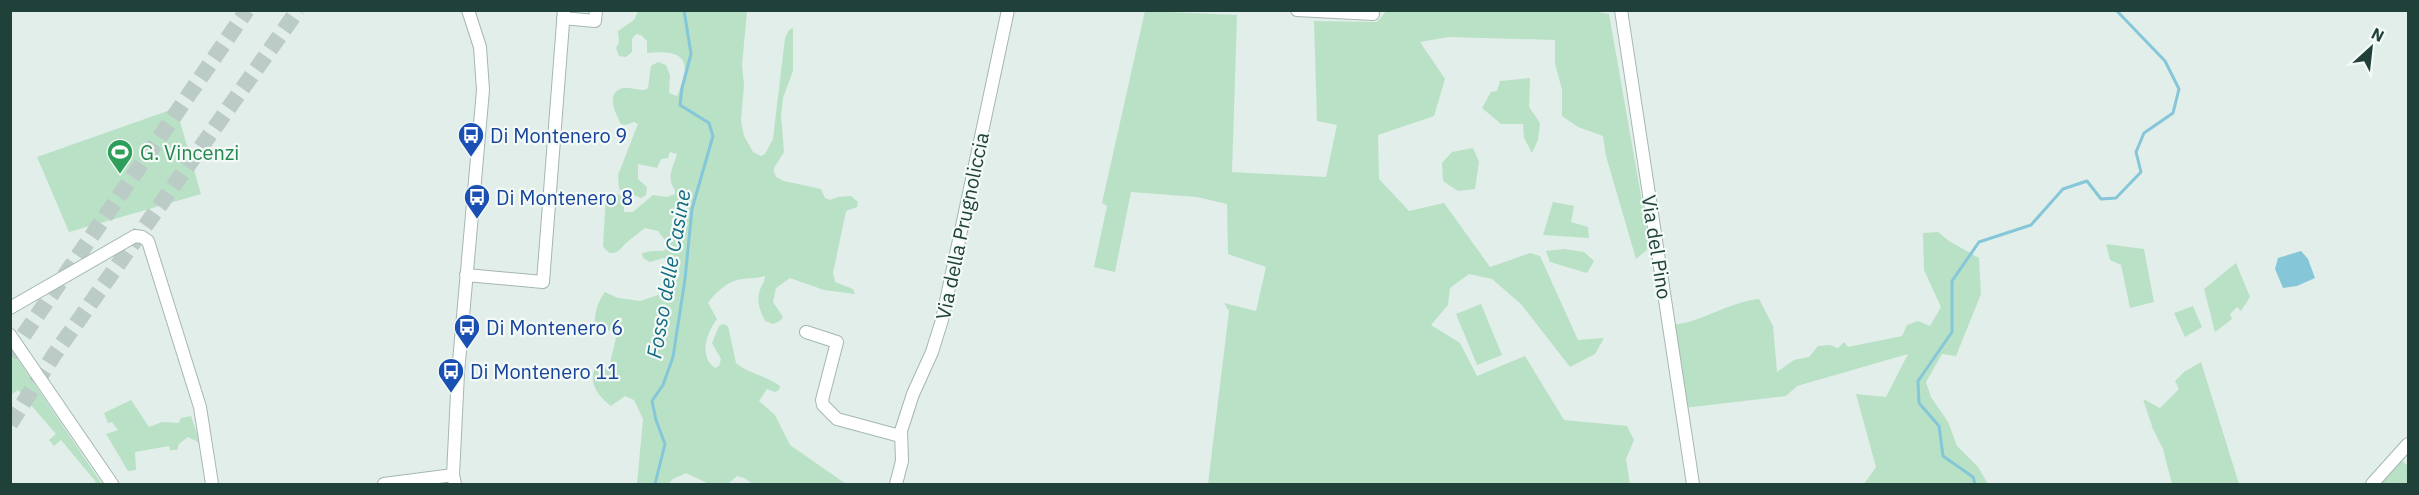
<svg xmlns="http://www.w3.org/2000/svg" width="2419" height="495" viewBox="0 0 2419 495" font-family="'IBM Plex Sans',sans-serif">
<style>
.green{fill:#b9e1c6}
.water{fill:#85c7d8}
.lines{fill:none;stroke-linecap:round;stroke-linejoin:round}
.stream{stroke:#85c7d8;stroke-width:3}
.highway-tunnel{stroke:#bbcbc6;stroke-width:16;stroke-dasharray:16 8;stroke-linecap:butt}
.minor-casing{stroke:#a4b7b1;stroke-width:14}
.minor{stroke:#fff;stroke-width:12}
.labels{text-anchor:middle;dominant-baseline:central;stroke-width:4.5;stroke-linejoin:round;paint-order:stroke}
.transit-label{font-size:20px;fill:#164399;stroke:#f3faf7;text-anchor:start}
.leisure-label{font-size:20px;fill:#27864d;stroke:#f3faf7;text-anchor:start}
.street-label{font-size:20px;fill:#20413a;stroke:#f3faf7}
.water-label{font-size:21px;font-style:italic;fill:#146b83;stroke:#f3faf7}
</style>
<rect width="100%" height="100%" fill="#e2eee9"/>
<path class="green" d="M 1387,10 L 1585,10 L 1609,14 L 1650,247 L 1636,259 L 1606,156 L 1603,136 L 1578,127 L 1562,116 L 1562,90 L 1555,63 L 1555,40 L 1449,37 L 1420,42 L 1445,79 L 1434,116 L 1378,135 L 1379,179 L 1409,211 L 1444,203 L 1490,267 L 1530,253 L 1540,256 L 1578,340 L 1604,338 L 1595,354 L 1570,367 L 1521,304 L 1492,279 L 1469,274 L 1450,288 L 1448,305 L 1431,325 L 1460,343 L 1477,376 L 1525,356 L 1564,420 L 1627,426 L 1634,440 L 1626,459 L 1630,484 L 1208,484 L 1229,311 L 1224,303 L 1256,311 L 1266,267 L 1228,254 L 1227,204 L 1197,197 L 1131,192 L 1115,272 L 1094,267 L 1107,206 L 1102,203 L 1145,11 L 1237,15 L 1232,172 L 1326,177 L 1337,125 L 1317,121 L 1314,21 L 1377,22 Z
M 638,11 L 747,11 L 742,65 L 744,85 L 741,121 L 744,136 L 753,152 L 761,156 L 765,154 L 773,139 L 785,38 L 789,30 L 793,28 L 793,71 L 783,98 L 781,115 L 784,152 L 774,168 L 774,172 L 776,177 L 784,181 L 821,189 L 825,198 L 830,200 L 838,197 L 851,196 L 858,202 L 857,207 L 846,211 L 833,273 L 835,282 L 853,289 L 855,294 L 824,290 L 790,278 L 776,288 L 773,302 L 783,317 L 780,321 L 773,324 L 765,321 C 760,311 756,301 760,290 C 762,284 765,282 765,276 C 756,279 746,278 737,280 C 726,283 714,294 708,303 L 717,319 C 707,332 698,356 715,368 L 719,366 L 721,359 L 712,343 L 719,326 L 723,324 L 728,326 L 736,363 C 749,374 767,376 780,386 L 779,390 L 775,392 L 767,389 L 759,401 L 775,415 L 790,445 L 846,484 L 753,484 L 744,478 L 737,476 L 728,484 L 709,484 L 686,473 L 673,479 L 668,484 L 637,484 L 643,419 L 634,400 L 625,396 L 611,406 C 599,397 588,384 595,368 L 609,367 L 616,338 L 611,331 L 603,329 L 595,324 C 594,314 598,301 605,292 L 618,298 L 640,301 L 661,294 L 667,283 L 676,281 L 680,274 C 678,265 671,261 663,258 L 650,262 L 643,258 L 642,253 L 651,251 L 664,251 L 668,244 L 658,231 L 645,228 C 639,233 631,238 625,244 C 617,253 611,258 603,246 L 606,193 L 620,195 L 624,198 L 624,212 L 633,212 L 653,195 L 667,197 L 675,194 L 675,190 C 666,177 673,168 677,154 L 670,152 L 668,158 L 661,159 L 657,168 L 638,164 L 638,179 L 647,187 L 646,195 L 641,198 L 619,189 L 618,175 L 638,124 L 634,122 L 625,125 L 621,124 C 616,114 606,96 620,89 C 626,86 638,90 645,90 L 648,88 L 651,66 L 658,62 L 666,65 L 670,75 L 669,93 L 677,96 C 692,62 687,49 647,53 L 647,41 L 641,35 L 636,34 L 632,39 L 632,52 L 626,57 L 619,56 L 616,48 L 619,42 L 618,31 L 634,20 Z
M 1530,78 L 1529,107 L 1540,123 L 1538,140 L 1532,153 L 1524,138 L 1523,124 L 1501,124 L 1482,108 L 1491,92 L 1497,91 L 1500,81 Z
M 176,108 L 201,194 L 69,232 L 37,157 Z
M 1473,148 L 1479,162 L 1475,189 L 1458,191 L 1443,181 L 1442,163 L 1452,152 Z
M 1553,202 L 1574,206 L 1571,222 L 1588,227 L 1589,238 L 1543,235 Z
M 1938,232 L 1949,241 L 1979,258 L 1981,294 L 1956,356 L 1942,354 L 1926,382 L 1931,397 L 1948,422 L 1957,446 L 1978,467 L 1988,484 L 1864,484 L 1876,467 L 1856,394 L 1886,397 L 1908,354 L 1797,386 L 1786,396 L 1684,408 L 1669,325 C 1700,324 1727,302 1759,299 L 1773,326 L 1777,372 L 1794,360 L 1809,357 L 1818,346 L 1830,345 L 1838,348 L 1844,342 L 1848,347 L 1902,336 L 1907,325 L 1918,321 L 1930,326 L 1941,307 L 1924,270 L 1923,233 Z
M 2106,244 L 2144,249 L 2154,302 L 2130,308 L 2121,265 L 2110,260 Z
M 1564,249 L 1584,252 L 1594,261 L 1587,273 L 1550,262 L 1546,251 Z
M 2236,263 L 2250,297 L 2241,311 L 2237,307 L 2230,314 L 2232,319 L 2215,332 L 2204,289 Z
M 1481,304 L 1502,355 L 1477,365 L 1456,314 Z
M 2193,306 L 2202,327 L 2185,337 L 2174,313 Z
M 11,349 L 102,484 L 93,484 L 96,482 L 61,440 L 54,446 L 49,440 L 56,434 L 18,390 L 11,395 Z
M 2201,362 L 2239,484 L 2172,484 L 2163,449 L 2153,429 L 2143,399 L 2160,408 L 2179,389 L 2175,381 L 2184,372 Z
M 131,400 L 149,427 L 162,422 L 179,423 L 181,418 L 191,416 L 200,443 L 188,437 L 179,444 L 177,450 L 170,450 L 169,446 L 135,452 L 136,470 L 128,471 L 106,434 L 118,430 L 112,422 L 108,423 L 104,413 Z
M 2401,460 L 2408,466 L 2408,484 L 2378,484 Z"/>
<path class="water" d="M 2301,251 L 2308,259 L 2315,278 L 2297,286 L 2283,288 L 2275,269 L 2278,258 Z"/>
<g class="lines">
<path class="stream" d="M 655,484 L 665,444 L 656,420 L 652,401 L 663,385 L 673,357 L 685,279 L 692,209 L 713,136 L 709,123 L 680,105 L 682,88 L 691,54 L 684,10
M 1975,484 L 1973,477 L 1943,456 L 1939,426 L 1919,403 L 1918,381 L 1952,332 L 1952,281 L 1979,242 L 2031,225 L 2063,189 L 2087,181 L 2101,199 L 2116,198 L 2141,172 L 2136,152 L 2144,133 L 2173,113 L 2179,89 L 2165,61 L 2116,10"/>
<path class="highway-tunnel" d="M 10,355 L 247,10
M 10,424 L 54,355 L 298,10"/>
<g class="minor-casing">
<path id="minor" d="M 1297,10 L 1373,14
M 1621,10 L 1693,484
M 563,18 L 595,21 L 596,10
M 466,275 L 543,282 L 564,10
M 10,308 L 135,236 L 142,237 L 148,241 L 200,407 L 212,484
M 806,332 L 837,342 L 822,400 L 823,405 L 837,419 L 900,436
M 10,335 L 112,484
M 384,484 L 453,475
M 455,484 L 453,475 L 458,373 L 483,90 L 480,47 L 468,10
M 896,484 L 902,461 L 901,431 L 913,394 L 932,352 L 942,320 L 1008,10
M 2372,484 L 2408,444"/>
</g>
<use href="#minor" class="minor"/>
</g>
<defs>
<g id="bus-pin" transform="scale(1.35)"><path d="M0 17L-7.5 6A9.5 9.5 0 1 1 7.5 6Z" fill="#1a4fb4" stroke="#f3faf7"/><path d="M-5-6H5V4H4V6H2V4H-2V6H-4V4H-5ZM-3.5-4V0h7V-4ZM-3.5 1.2v1.5H-2V1.2ZM2 1.2v1.5H3.5V1.2Z" fill="#fff"/></g>
<g id="stadium-pin" transform="scale(1.35)"><path d="M0 17L-7.5 6A9.5 9.5 0 1 1 7.5 6Z" fill="#2e9e5b" stroke="#f3faf7"/><path d="M0-5a6.5 5 0 1 0 0 10a6.5 5 0 1 0 0-10ZM-3.5-1.8h7v3.6h-7Z" fill="#fff"/></g>
</defs>
<g fill-rule="evenodd">
<use href="#bus-pin" x="471" y="135"/>
<use href="#stadium-pin" x="120" y="152"/>
<use href="#bus-pin" x="477" y="197"/>
<use href="#bus-pin" x="467" y="327"/>
<use href="#bus-pin" x="451" y="371"/>
</g>
<g class="labels">
<g class="transit-label">
<text x="490" y="135">Di Montenero 9</text>
<text x="496" y="197">Di Montenero 8</text>
<text x="486" y="327">Di Montenero 6</text>
<text x="470" y="371">Di Montenero 11</text>
</g>
<g class="leisure-label">
<text x="140" y="152">G. Vincenzi</text>
</g>
<g class="street-label">
<text transform="translate(962 226) rotate(-78)">Via della Prugnoliccia</text>
<text transform="translate(1657 247) rotate(81)">Via del Pino</text>
</g>
<g class="water-label">
<text transform="translate(668 274) rotate(-80)">Fosso delle Casine</text>
</g>
</g>
<rect width="2419" height="495" fill="none" stroke="#20413a" stroke-width="24"/>
<g transform="translate(2371 48) rotate(27)" stroke="#f3faf7" stroke-width="4.5" paint-order="stroke">
<path d="M0-4.5L10 22L0 15L-10 22Z" fill="#20413a"/>
<text y="-9" font-size="16" font-weight="bold" text-anchor="middle" fill="#20413a">N</text>
</g>
</svg>
